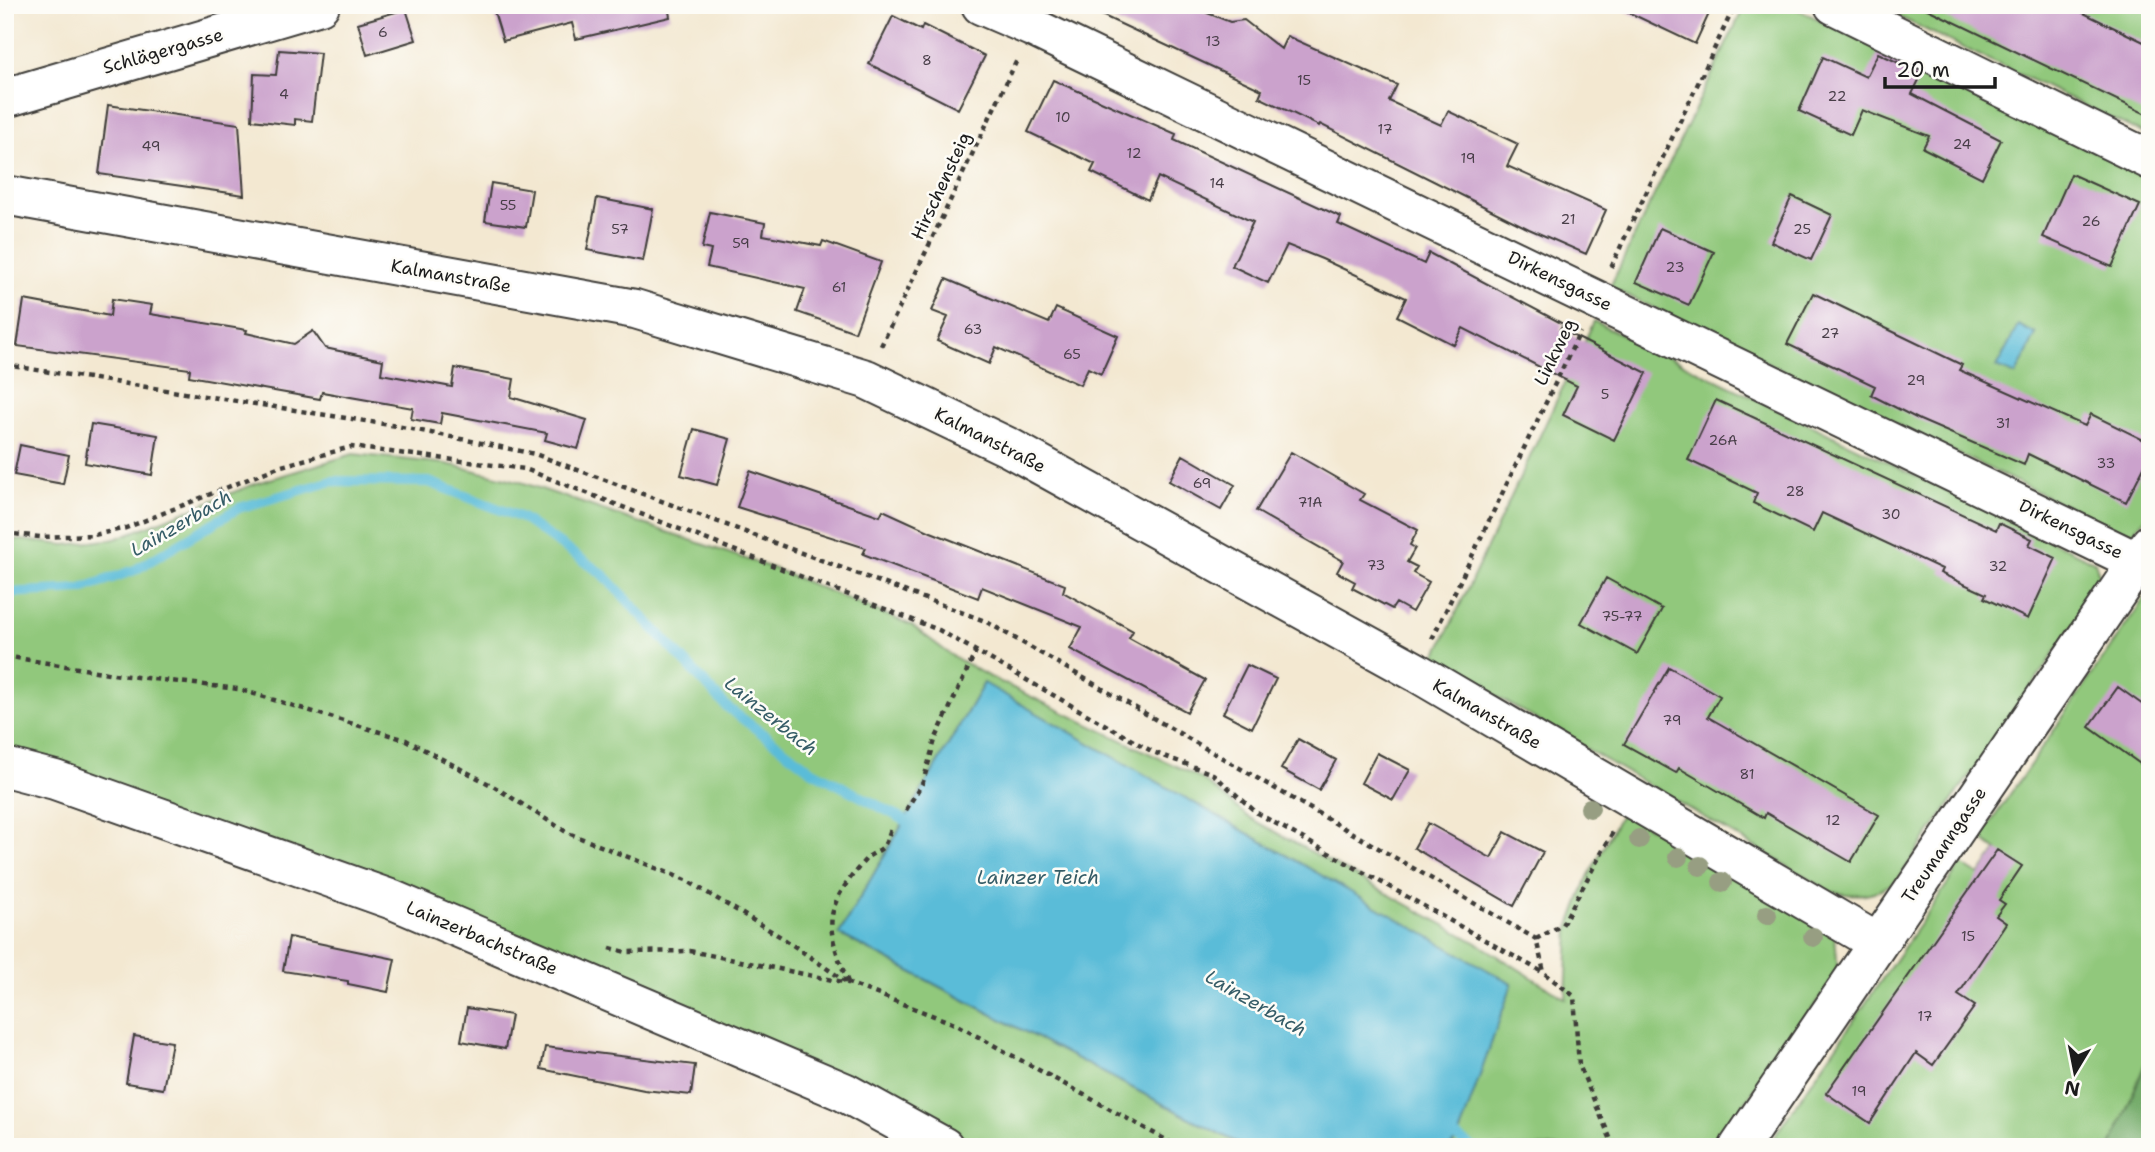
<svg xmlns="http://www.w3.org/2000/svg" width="2155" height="1152" viewBox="0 0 2155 1152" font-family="'Shantell Sans',sans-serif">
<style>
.green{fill:#91c87b;stroke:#56724c;stroke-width:2}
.forest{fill:#74ac6b;stroke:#486444;stroke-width:2}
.water{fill:#5abcd8;stroke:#3b6c7a;stroke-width:2}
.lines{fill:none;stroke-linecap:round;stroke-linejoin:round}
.stream{stroke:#5abcd8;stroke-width:10}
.building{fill:#cba2cc}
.minor-casing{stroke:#3c3b37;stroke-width:42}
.path{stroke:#3c3b37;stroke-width:4.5;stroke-dasharray:5 5;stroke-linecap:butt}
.minor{stroke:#fff;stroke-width:38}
.tree{fill:#979e82}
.labels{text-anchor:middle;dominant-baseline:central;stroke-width:5;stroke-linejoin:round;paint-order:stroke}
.number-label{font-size:14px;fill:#483e48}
.street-label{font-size:18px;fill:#1c1c1c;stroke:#fdfcf7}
.water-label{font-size:19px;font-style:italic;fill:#355c67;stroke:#fdfcf7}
</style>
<rect width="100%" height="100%" fill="#fdfcf7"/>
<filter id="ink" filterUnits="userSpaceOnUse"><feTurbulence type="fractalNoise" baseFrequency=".0143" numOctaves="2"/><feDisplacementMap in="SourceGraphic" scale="14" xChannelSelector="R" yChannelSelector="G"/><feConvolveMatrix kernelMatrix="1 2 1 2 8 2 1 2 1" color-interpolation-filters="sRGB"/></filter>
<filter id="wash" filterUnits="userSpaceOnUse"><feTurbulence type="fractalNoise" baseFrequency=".00686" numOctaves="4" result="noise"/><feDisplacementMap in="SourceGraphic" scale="28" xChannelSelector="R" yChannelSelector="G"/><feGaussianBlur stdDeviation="1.57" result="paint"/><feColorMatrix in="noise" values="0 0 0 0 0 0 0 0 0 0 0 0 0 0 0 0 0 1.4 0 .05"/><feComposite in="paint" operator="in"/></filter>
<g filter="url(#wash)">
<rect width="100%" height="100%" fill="#f3e8d1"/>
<path class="green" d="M 1745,5 L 1789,5 L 2150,178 L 2150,513 L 2132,533 L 2121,532 L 1610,287 Z
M 1874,5 L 2150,5 L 2150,137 Z
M 1594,321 L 2095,562 L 2102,584 L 1898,879 C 1877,896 1858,897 1832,892 L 1434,660 Z
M 353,454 L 447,464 L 518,481 L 775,569 L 911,625 L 951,655 L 988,676 L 1201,778 L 1248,817 L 1479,944 L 1566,999 L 1569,928 L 1588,877 L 1622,812 L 1835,933 L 1838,973 L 1713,1147 L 1450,1147 L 1458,1138 L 984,683 L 839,934 L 1245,1147 L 964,1147 L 898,1109 L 5,750 L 5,538 L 65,545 L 115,539 L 257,483 Z
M 2150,590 L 2150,1147 L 1767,1147 L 1961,864 L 1979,875 L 1997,850 L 1980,838 Z"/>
<path class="forest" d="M 2150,1052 L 2150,1147 L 2111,1147 Z"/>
<path class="water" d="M 2018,325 L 2036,334 L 2016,375 L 1997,367 Z
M 984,683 L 1512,984 L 1458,1138 L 1450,1147 L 1245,1147 L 839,934 Z"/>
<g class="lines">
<path class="stream" d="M 5,593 L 81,589 L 135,570 L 239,508 L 332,481 L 429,482 L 522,518 L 604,575 L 727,707 L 811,770 L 918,827
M 1448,1132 L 1472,1147"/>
</g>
<g id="blocks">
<path class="building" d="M 492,5 L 668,5 L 670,17 L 576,39 L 572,23 L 503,41 Z
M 1080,5 L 1187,5 L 1230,22 L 1244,20 L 1281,49 L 1287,36 L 1397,85 L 1389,101 L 1441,125 L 1448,111 L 1518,144 L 1507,166 L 1606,210 L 1586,254 L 1529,229 L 1320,124 L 1319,126 L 1259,97 L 1262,90 Z
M 1613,5 L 1713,5 L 1695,44 Z
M 1919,5 L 2067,5 L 2150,45 L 2150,116 Z
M 406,9 L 416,40 L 367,55 L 358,23 Z
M 893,16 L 921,30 L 923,25 L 985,56 L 958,109 L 869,64 Z
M 279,50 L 320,53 L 312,121 L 295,119 L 295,125 L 252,120 L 254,74 L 276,75 Z
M 1878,53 L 1922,74 L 1912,94 L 2001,140 L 1982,178 L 1923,148 L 1929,136 L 1862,110 L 1851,135 L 1799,111 L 1823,57 L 1866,77 Z
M 1053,80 L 1176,134 L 1174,140 L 1341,217 L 1338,224 L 1424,264 L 1429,253 L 1563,324 L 1560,329 L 1647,373 L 1614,440 L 1563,415 L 1577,386 L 1463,328 L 1454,345 L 1397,316 L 1406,298 L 1322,259 L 1287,245 L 1268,283 L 1232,266 L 1253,222 L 1158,177 L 1148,200 L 1091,172 L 1095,164 L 1028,132 Z
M 108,105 L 239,124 L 244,195 L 99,174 Z
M 2071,174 L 2140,205 L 2112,267 L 2043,237 Z
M 491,183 L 532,190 L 526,227 L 485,221 Z
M 1792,196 L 1832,215 L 1811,260 L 1771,242 Z
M 597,198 L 653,209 L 643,261 L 587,250 Z
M 710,212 L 765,223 L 763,235 L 821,246 L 823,241 L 881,262 L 855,332 L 797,312 L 805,289 L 707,267 L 711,250 L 702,248 Z
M 1660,228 L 1714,252 L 1689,305 L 1636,282 Z
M 946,279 L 1049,323 L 1056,308 L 1118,336 L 1101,374 L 1088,368 L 1080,385 L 996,347 L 989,364 L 937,341 L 948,317 L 932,311 Z
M 1813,293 L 1962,365 L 1959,370 L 2085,426 L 2091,414 L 2150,443 L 2150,455 L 2126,502 L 2028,454 L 2024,465 L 1920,420 L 1871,395 L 1875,386 L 1787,344 Z
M 112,299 L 152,305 L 150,314 L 247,330 L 246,333 L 294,344 L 313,331 L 325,348 L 383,360 L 381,374 L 452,387 L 455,368 L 514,379 L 511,397 L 587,420 L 578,449 L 545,440 L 547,433 L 442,413 L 440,424 L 411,419 L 413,408 L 322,392 L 320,399 L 189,376 L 190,369 L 17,346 L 24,300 L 110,316 Z
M 1716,400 L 1996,530 L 1999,523 L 2032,539 L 2029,545 L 2056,558 L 2028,619 L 1984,598 L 1986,594 L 1940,573 L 1942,569 L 1822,513 L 1813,532 L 1753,503 L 1757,493 L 1688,460 Z
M 91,424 L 158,435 L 152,475 L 85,463 Z
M 694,429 L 730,439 L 717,485 L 681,475 Z
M 20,445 L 69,455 L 63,484 L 14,475 Z
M 1291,452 L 1364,494 L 1360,500 L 1418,530 L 1410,545 L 1415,548 L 1407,562 L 1417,567 L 1413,573 L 1429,582 L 1412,612 L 1396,603 L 1392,609 L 1352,588 L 1355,582 L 1337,572 L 1343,561 L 1256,511 Z
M 1183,455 L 1235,485 L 1221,510 L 1169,481 Z
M 750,471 L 880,516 L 883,510 L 931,532 L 1065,585 L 1063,592 L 1133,631 L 1129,638 L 1205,680 L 1187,712 L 1070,649 L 1082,627 L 982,587 L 978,598 L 863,554 L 866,548 L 737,507 Z
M 1606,578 L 1662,609 L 1637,654 L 1581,623 Z
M 1247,665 L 1276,679 L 1252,728 L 1223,713 Z
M 1669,667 L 1720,696 L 1708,717 L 1879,815 L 1851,862 L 1766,813 L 1764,818 L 1679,768 L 1676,773 L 1624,744 Z
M 2118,687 L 2150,710 L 2150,771 L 2089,727 Z
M 1298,739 L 1336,760 L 1319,790 L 1281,769 Z
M 1377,753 L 1410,770 L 1393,800 L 1361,783 Z
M 1428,823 L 1491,858 L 1505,832 L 1543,852 L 1514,906 L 1414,848 Z
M 1997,850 L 2022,866 L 1999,900 L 2005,904 L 1996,916 L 2006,923 L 1958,995 L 1975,1006 L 1933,1065 L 1916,1053 L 1870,1123 L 1826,1093 Z
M 289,937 L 395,959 L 388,992 L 348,984 L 348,981 L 283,971 Z
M 467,1008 L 511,1015 L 505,1049 L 461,1041 Z
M 134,1036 L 172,1042 L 163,1089 L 126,1083 Z
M 545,1047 L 695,1065 L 691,1095 L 644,1090 L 541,1069 Z"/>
</g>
</g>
<g filter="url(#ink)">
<use href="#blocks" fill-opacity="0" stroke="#3c3b37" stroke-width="2"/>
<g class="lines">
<g class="minor-casing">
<path id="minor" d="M 981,5 L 1032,27 L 2138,562
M 1834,5 L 2150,160
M 5,98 L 320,5
M 5,195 L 635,309 L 866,379 L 1010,448 L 1416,672 L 1878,943
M 5,767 L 55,780 L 393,900 L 844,1092 L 944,1147
M 1739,1147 L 2150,544"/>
</g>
<path class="path" d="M 1611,267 L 1735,5
M 881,346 L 1017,60
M 5,365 L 397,426 L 535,454 L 985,621 L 1536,939 L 1544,972
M 5,533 L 40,537 L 94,535 L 126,528 L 278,467 L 351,447 L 525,469 L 939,630 L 1153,752 L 1213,774 L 1257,813 L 1544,973 L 1574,996 L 1579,1065 L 1614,1147
M 1432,639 L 1580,332
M 5,656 L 120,675 L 238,689 L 406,740 L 493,786 L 568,833 L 686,880 L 781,937 L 848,983
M 906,810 L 923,782 L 935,740 L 976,651
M 1536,939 L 1562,925 L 1613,832
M 610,948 L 626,952 L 690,951 L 848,983 L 955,1024 L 1179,1147
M 848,982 C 824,924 823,909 865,860 C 870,854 878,852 883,847 C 887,842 889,833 892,827"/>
<use href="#minor" class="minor"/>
</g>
<g class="tree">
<circle cx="1590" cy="808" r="10"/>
<circle cx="1639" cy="839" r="10"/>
<circle cx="1678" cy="857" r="10"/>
<circle cx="1700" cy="866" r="10"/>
<circle cx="1722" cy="882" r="10"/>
<circle cx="1767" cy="915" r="10"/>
<circle cx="1813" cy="937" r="10"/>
</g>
</g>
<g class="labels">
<g class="number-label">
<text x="383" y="32">6</text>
<text x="1213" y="41">13</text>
<text x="927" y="60">8</text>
<text x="1304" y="80">15</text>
<text x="284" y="94">4</text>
<text x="1837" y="96">22</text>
<text x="1063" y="117">10</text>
<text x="1385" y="129">17</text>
<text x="1962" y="144">24</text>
<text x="151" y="146">49</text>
<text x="1134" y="153">12</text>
<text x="1468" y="158">19</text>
<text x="1217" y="183">14</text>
<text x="508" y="205">55</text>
<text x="1568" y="219">21</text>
<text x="2091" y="221">26</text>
<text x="620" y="229">57</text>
<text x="1802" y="229">25</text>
<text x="741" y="243">59</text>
<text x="1675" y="267">23</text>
<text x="839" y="287">61</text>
<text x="973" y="329">63</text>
<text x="1830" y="333">27</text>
<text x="1072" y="354">65</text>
<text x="1916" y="380">29</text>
<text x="1605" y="394">5</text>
<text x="2003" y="423">31</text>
<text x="1723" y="440">26A</text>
<text x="2106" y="463">33</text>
<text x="1202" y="483">69</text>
<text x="1795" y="491">28</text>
<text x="1310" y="502">71A</text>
<text x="1891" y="514">30</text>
<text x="1376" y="565">73</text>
<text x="1998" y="566">32</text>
<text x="1622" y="616">75-77</text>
<text x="1672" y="720">79</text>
<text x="1747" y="774">81</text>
<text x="1833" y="820">12</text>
<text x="1968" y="936">15</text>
<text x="1925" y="1016">17</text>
<text x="1859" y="1091">19</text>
</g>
<g class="street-label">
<text transform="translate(163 51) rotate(-16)">Schlägergasse</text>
<text transform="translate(941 186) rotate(-65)">Hirschensteig</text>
<text transform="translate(451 276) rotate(10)">Kalmanstraße</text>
<text transform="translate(1560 281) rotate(26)">Dirkensgasse</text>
<text transform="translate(1555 352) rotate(-64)">Linkweg</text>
<text transform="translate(990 440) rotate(27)">Kalmanstraße</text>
<text transform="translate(2071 529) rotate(26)">Dirkensgasse</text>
<text transform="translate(1487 714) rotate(30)">Kalmanstraße</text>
<text transform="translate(1944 845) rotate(-56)">Treumanngasse</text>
<text transform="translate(482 938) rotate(23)">Lainzerbachstraße</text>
</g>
<g class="water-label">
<text transform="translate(181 523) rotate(-30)">Lainzerbach</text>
<text transform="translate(771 716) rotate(39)">Lainzerbach</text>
<text x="1038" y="877">Lainzer Teich</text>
<text transform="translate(1256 1003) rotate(30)">Lainzerbach</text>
</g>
</g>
<rect width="2155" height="1152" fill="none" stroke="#fdfcf7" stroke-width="28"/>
<g transform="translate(2075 1072) rotate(190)" stroke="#fdfcf7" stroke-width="5" paint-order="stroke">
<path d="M0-5L12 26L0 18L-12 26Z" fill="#1c1c1c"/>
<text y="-10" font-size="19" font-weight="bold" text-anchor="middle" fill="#1c1c1c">N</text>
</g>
<path d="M1885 77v10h110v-10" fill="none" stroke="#1c1c1c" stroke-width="3.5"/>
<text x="1896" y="77" font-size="21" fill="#1c1c1c" stroke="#fdfcf7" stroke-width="5" paint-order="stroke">20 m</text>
</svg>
